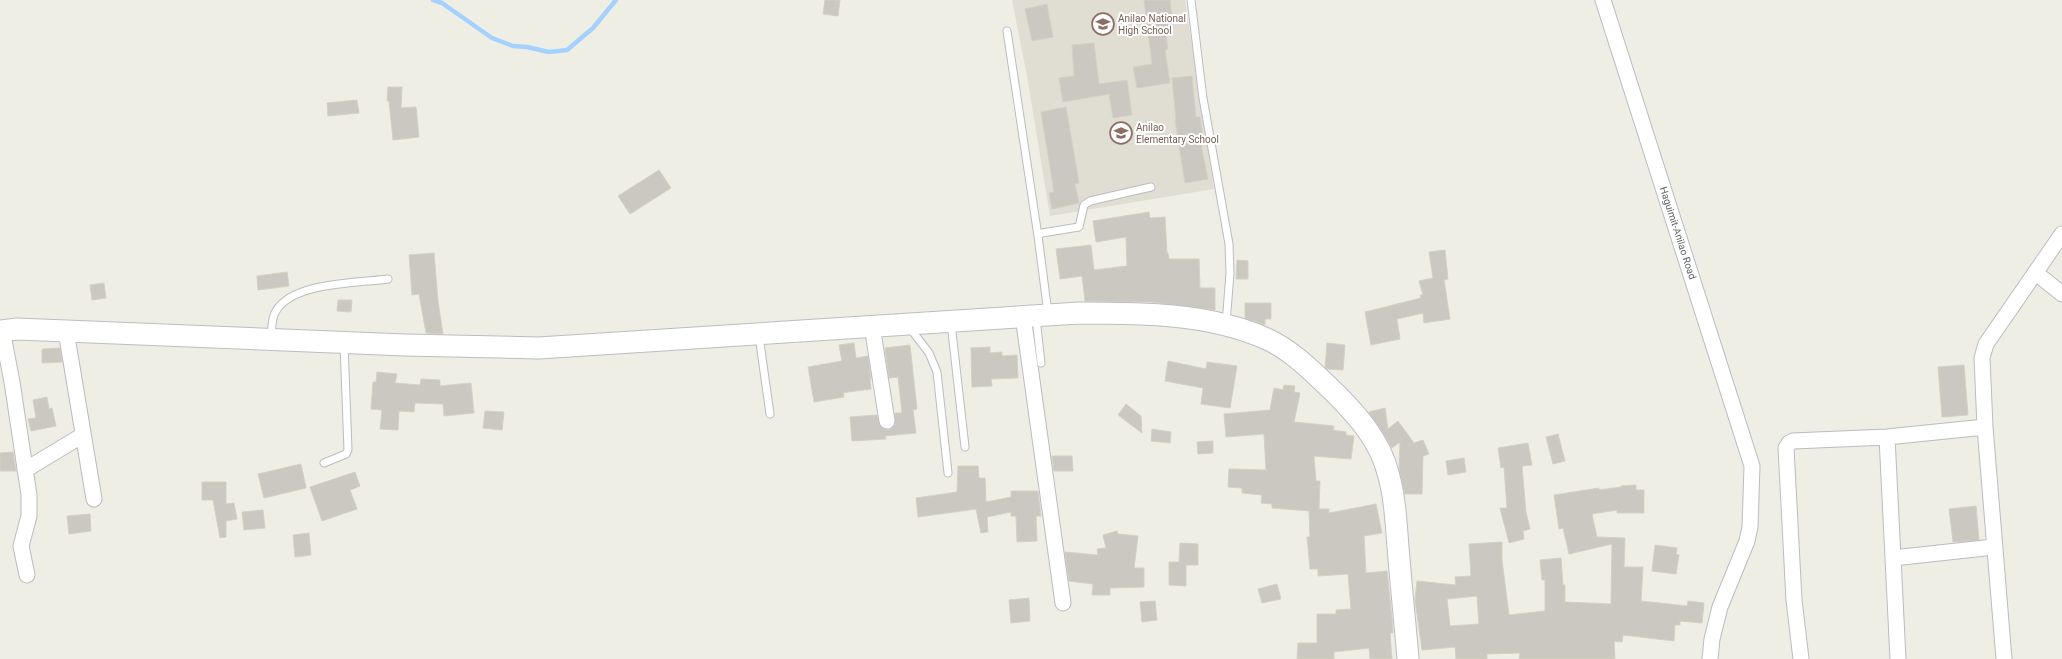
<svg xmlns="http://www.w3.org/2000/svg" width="2062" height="659" viewBox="0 0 2062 659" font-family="Roboto,sans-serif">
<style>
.education{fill:#e0ddd3}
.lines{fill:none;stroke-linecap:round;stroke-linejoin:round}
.stream{stroke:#a5d1ff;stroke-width:4.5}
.building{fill:#cac8c1;stroke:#d5d0c2;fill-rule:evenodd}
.lane-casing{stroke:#b9bcc1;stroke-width:9}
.street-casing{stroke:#b9bcc1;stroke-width:17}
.secondary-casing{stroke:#babdc3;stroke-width:23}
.lane{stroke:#fff;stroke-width:7}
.street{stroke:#fff;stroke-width:15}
.secondary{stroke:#fff;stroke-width:21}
.labels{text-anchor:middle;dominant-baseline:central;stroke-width:4;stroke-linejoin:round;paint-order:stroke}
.education-label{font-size:10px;fill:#785e54;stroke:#fff;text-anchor:start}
.street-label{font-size:10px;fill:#5c6066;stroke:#fff}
</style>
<rect width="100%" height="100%" fill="#efeee4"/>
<path class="education" d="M 1012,0 L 1185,0 L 1214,189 L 1050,216 L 1027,76 Z"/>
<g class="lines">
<path class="stream" d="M 433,0 L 442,3 L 492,38 L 513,46 L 527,47 L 549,52 L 567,50 L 593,28 L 616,0"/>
</g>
<path class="building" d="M 825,0 L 840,0 L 838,16 L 823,14 Z
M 1144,0 L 1170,0 L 1173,27 L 1165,28 L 1168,49 L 1165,50 L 1170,83 L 1137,88 L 1133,67 L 1152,64 Z
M 1047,4 L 1053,37 L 1032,41 L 1025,9 Z
M 1094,43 L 1099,84 L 1127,80 L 1132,115 L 1113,118 L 1109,94 L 1063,102 L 1059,78 L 1074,76 L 1072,45 Z
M 1192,76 L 1196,117 L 1200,117 L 1204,145 L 1201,145 L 1208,179 L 1185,183 L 1175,120 L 1176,120 L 1172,78 Z
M 388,87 L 402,87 L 401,108 L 416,107 L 419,137 L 393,140 L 389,101 L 387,101 Z
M 357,100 L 359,113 L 328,116 L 327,103 Z
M 1066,107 L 1079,183 L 1075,184 L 1079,203 L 1052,209 L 1049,193 L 1054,192 L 1041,112 Z
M 659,170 L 671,188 L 630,214 L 618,196 Z
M 1149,212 L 1150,218 L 1165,217 L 1167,253 L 1168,253 L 1169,259 L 1199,259 L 1200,288 L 1215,288 L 1215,310 L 1151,302 L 1085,301 L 1082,276 L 1060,279 L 1056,249 L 1091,245 L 1094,270 L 1127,266 L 1126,237 L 1096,242 L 1093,221 Z
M 1445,250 L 1448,279 L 1444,280 L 1450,319 L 1424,323 L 1423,313 L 1397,319 L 1400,339 L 1371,345 L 1365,312 L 1421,298 L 1420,295 L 1423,295 L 1419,281 L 1433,278 L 1429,252 Z
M 434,253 L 438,301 L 443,334 L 426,333 L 419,294 L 412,295 L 409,255 Z
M 1237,260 L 1248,261 L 1248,279 L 1236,279 Z
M 287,272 L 289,286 L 258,290 L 257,276 Z
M 104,283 L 106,298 L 92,300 L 90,285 Z
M 338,300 L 352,300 L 351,312 L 337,311 Z
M 1245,303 L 1271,303 L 1271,319 L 1265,319 L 1265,325 L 1245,318 Z
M 854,343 L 856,358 L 868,356 L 871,379 L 870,379 L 871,389 L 848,392 L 843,393 L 844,397 L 814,402 L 808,367 L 842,361 L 839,345 Z
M 1327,343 L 1345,345 L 1343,370 L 1327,369 L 1325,367 Z
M 910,345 L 917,409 L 913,410 L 916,433 L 885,436 L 886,439 L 852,441 L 850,417 L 877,415 L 880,426 L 884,429 L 889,430 L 895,425 L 895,413 L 902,413 L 898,377 L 889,378 L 885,348 Z
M 990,347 L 990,353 L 1002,352 L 1002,356 L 1017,355 L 1018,378 L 991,379 L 992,386 L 972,387 L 971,348 Z
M 60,348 L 62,362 L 42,363 L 42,349 Z
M 1168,361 L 1206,369 L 1207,362 L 1237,366 L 1230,408 L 1201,404 L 1203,388 L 1165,381 Z
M 1964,365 L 1968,415 L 1942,417 L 1938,367 Z
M 377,372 L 397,374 L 395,383 L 420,385 L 421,379 L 440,380 L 440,386 L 471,383 L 474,413 L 444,416 L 443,404 L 415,403 L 414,412 L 399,411 L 398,430 L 380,429 L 382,410 L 371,409 L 373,382 L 376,382 Z
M 1284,385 L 1295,386 L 1294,392 L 1300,393 L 1294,422 L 1334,426 L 1333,430 L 1346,432 L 1346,435 L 1354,436 L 1351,459 L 1314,456 L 1316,481 L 1320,481 L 1319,509 L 1329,509 L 1329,513 L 1376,504 L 1382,533 L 1364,536 L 1366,573 L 1387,571 L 1392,618 L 1393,633 L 1390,633 L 1392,659 L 1370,659 L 1369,648 L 1334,652 L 1334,659 L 1297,659 L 1298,643 L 1317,643 L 1317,614 L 1336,614 L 1336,610 L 1351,609 L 1348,574 L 1318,576 L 1318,569 L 1310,569 L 1307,537 L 1310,537 L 1309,511 L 1272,508 L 1272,504 L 1261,503 L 1262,495 L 1242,493 L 1242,488 L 1228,487 L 1229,469 L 1266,470 L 1264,434 L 1226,437 L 1224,414 L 1270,410 L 1274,388 L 1283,390 Z
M 47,397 L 49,409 L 52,408 L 56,426 L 31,431 L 28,419 L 36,418 L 33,400 Z
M 1126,404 L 1141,416 L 1142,433 L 1118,415 Z
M 1385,408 L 1388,429 L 1398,421 L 1414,443 L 1423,440 L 1429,454 L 1423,456 L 1422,494 L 1405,494 L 1399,469 L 1400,442 L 1392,448 L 1369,412 Z
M 485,411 L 504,412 L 502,430 L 483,428 Z
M 1152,429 L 1171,432 L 1170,443 L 1151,441 Z
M 1558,434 L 1565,461 L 1553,464 L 1546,437 Z
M 1213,441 L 1213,453 L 1198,454 L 1197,442 Z
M 1528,443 L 1532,465 L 1522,466 L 1526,512 L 1530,529 L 1523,531 L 1524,539 L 1509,543 L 1500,508 L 1507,508 L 1504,467 L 1501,468 L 1498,448 Z
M 13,452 L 16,471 L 0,471 L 0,453 Z
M 1052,456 L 1072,456 L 1073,471 L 1054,471 Z
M 1464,458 L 1466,472 L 1448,475 L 1446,461 Z
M 301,464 L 306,488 L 264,498 L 258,474 Z
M 958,466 L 978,466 L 979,478 L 985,478 L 986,502 L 1011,497 L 1011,491 L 1038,491 L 1041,516 L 1036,516 L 1037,541 L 1017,542 L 1016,516 L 1011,516 L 1011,512 L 987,517 L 988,532 L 981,533 L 976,509 L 918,517 L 916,498 L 957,492 Z
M 355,472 L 360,486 L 350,490 L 357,509 L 322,521 L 310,487 Z
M 202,482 L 226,482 L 226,504 L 234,503 L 237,519 L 226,521 L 226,537 L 220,538 L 213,500 L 202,500 Z
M 1636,485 L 1636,490 L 1644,490 L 1644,513 L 1617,513 L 1617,510 L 1592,514 L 1597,537 L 1625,538 L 1624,567 L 1643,567 L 1641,601 L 1687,606 L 1688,601 L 1704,603 L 1702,623 L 1680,621 L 1680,625 L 1675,625 L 1674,641 L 1623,635 L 1622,642 L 1614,641 L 1615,659 L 1519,659 L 1520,653 L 1487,654 L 1487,659 L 1456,659 L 1455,647 L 1422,650 L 1415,600 L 1417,581 L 1456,585 L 1455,577 L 1471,576 L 1469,544 L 1502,542 L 1502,560 L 1509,615 L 1545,611 L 1545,580 L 1542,580 L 1540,560 L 1561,558 L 1563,585 L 1565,585 L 1565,602 L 1611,604 L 1612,544 L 1569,554 L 1563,528 L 1559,529 L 1554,495 L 1599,488 L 1599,490 L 1621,487 L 1621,486 ZM 1477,596 L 1479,624 L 1450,626 L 1447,599 Z
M 1976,506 L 1979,540 L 1953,542 L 1949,509 Z
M 263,510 L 265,528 L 244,530 L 242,512 Z
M 90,514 L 91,531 L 69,534 L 67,516 Z
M 1117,531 L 1118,534 L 1138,536 L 1134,568 L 1144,568 L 1144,587 L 1110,588 L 1110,595 L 1092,595 L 1093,584 L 1069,581 L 1065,552 L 1098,555 L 1097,549 L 1106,548 L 1103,535 Z
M 309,533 L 311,555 L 295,557 L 293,535 Z
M 1180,543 L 1198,544 L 1198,565 L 1186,565 L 1186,586 L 1169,585 L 1169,562 L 1179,562 Z
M 1655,545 L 1677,548 L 1676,554 L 1679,555 L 1676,574 L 1652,571 Z
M 1277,584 L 1281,599 L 1262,603 L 1258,589 Z
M 1029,598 L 1030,621 L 1011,623 L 1009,600 Z
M 1155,601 L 1157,620 L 1142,622 L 1140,602 Z"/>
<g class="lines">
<g class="lane-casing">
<path id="lane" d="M 1191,0 L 1203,98 L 1229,244 L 1230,273 L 1226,324
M 1007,31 L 1038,236
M 1048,313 L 1038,236 L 1042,233 L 1079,227 L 1084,205 L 1090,201 L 1151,187
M 1036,318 L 1041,363
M 951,323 L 965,447
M 910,328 L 929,353 L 937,372 L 948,473
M 759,336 L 770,414
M 271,338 C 272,329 271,318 276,311 C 293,282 358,283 388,279
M 324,463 L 346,454 L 348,450 L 344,344"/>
</g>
<g class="street-casing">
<path id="street" d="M 1603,0 L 1752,466 L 1750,527 L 1747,541 L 1720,607 L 1712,639 L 1710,659
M 2036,273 L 2062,294
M 1023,316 L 1063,603
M 872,326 L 887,421
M 2,330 L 12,382 L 29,495 L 29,516 L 21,546 L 27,575
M 66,331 L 94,499
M 1887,437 L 1898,659
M 25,470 L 83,435
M 1893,558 L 1994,547
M 1801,659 L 1794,600 L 1786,448 L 1789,443 L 1793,441 L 1887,437 L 1985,427
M 2004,659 L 1985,427 L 1982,358 L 1986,344 L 2062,234"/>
</g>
<g class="secondary-casing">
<path id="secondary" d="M 0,331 L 17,329 L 405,345 L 539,348 L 1079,313 C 1142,313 1209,313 1267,339 C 1293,351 1315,374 1335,393 C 1358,416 1380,441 1388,473 C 1395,497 1396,522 1398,547 C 1401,585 1405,622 1408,659"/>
</g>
<use href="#lane" class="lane"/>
<use href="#street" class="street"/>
<use href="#secondary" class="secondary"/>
</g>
<defs>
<g id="school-ring" transform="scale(1.15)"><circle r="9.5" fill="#fff" stroke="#8d6e63" stroke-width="1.5"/><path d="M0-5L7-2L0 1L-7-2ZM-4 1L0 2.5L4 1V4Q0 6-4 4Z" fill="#8d6e63"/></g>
</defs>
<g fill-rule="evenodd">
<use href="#school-ring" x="1103" y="24"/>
<use href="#school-ring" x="1121" y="133"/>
</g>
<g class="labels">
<g class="education-label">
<text x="1118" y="18">Anilao National<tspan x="1118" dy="12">High School</tspan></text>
<text x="1136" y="127">Anilao<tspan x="1136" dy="12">Elementary School</tspan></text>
</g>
<g class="street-label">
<text transform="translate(1678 233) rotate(72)">Haguimit-Anilao Road</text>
</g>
</g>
</svg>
